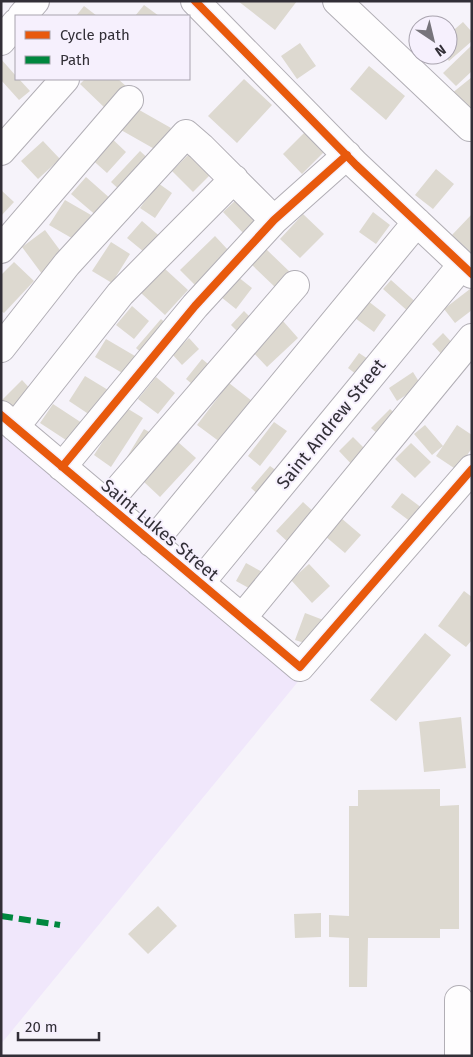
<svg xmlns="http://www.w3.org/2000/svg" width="473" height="1057" viewBox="0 0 473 1057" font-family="'Fira Sans',sans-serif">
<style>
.green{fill:#f0e7fb}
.building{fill:#ddd9d0}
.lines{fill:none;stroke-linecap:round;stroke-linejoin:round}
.minor-casing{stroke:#b1aeb5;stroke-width:30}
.minor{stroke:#fefdfe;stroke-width:28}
.quiet{stroke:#00873e;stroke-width:6;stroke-dasharray:12 6;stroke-linecap:butt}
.cycleway-casing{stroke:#f6f0fd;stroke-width:11}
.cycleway{stroke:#e8590c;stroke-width:8}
.labels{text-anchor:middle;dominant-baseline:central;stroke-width:4;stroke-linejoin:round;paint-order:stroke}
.street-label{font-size:18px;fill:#322f37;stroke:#f6f0fd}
</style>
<rect width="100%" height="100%" fill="#f6f3fa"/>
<path class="green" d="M 1,431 L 301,678 L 1,1044 Z"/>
<path class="building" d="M 238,1 L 297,1 L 275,30 Z
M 144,5 L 159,16 L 135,16 Z
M 84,6 L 97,16 L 76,16 Z
M 463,22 L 472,32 L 472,41 L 449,61 L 444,55 L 448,55 L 448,35 Z
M 300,43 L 316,66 L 297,79 L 281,56 Z
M 472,45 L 472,71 L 456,86 L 443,73 Z
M 1,59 L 16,76 L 16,79 L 19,79 L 30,91 L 19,100 L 1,80 Z
M 369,66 L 405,96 L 386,120 L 350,89 Z
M 472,77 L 472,106 L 469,109 L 451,94 Z
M 85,79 L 118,79 L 127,87 L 106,109 L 80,84 Z
M 244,79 L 272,105 L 237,143 L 208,116 Z
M 134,107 L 171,128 L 158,151 L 121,130 Z
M 308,129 L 328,148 L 302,174 L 283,154 Z
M 107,134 L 126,152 L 107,173 L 88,156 Z
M 43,141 L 60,159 L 38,179 L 21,161 Z
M 193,150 L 214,171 L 193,192 L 172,171 Z
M 140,151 L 152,162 L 123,193 L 111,182 Z
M 436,169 L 454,184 L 433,209 L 415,195 Z
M 86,177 L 112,200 L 98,217 L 71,194 Z
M 158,183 L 172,193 L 155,218 L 140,208 Z
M 1,190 L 14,202 L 1,216 Z
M 238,198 L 260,221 L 245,235 L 223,212 Z
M 65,200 L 91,215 L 75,240 L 49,225 Z
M 373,212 L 390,225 L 376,244 L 359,232 Z
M 303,214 L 324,234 L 300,258 L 280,239 Z
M 472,214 L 472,254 L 452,235 Z
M 142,221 L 163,239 L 149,256 L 127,238 Z
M 45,230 L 65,257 L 42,274 L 22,247 Z
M 215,236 L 229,251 L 195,285 L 180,270 Z
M 111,242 L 130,254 L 112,283 L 92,271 Z
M 266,249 L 292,274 L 277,289 L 251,264 Z
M 14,262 L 34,281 L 4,313 L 1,311 L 1,275 Z
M 164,268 L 188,290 L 165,315 L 141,293 Z
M 233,273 L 252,288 L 236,309 L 216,293 Z
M 391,280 L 419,305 L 411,314 L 383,289 Z
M 470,289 L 472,290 L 472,310 L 455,323 L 444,309 Z
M 368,301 L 386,315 L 374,332 L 355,318 Z
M 132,306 L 149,321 L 134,339 L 116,325 Z
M 244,311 L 254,321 L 241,335 L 231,325 Z
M 161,319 L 171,328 L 146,357 L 136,348 Z
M 283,321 L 298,338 L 267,367 L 251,350 Z
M 443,333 L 456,347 L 445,358 L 432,344 Z
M 189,338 L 199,349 L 182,365 L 172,354 Z
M 106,339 L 135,356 L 124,374 L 95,357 Z
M 359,353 L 368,359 L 356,374 L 348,368 Z
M 202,359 L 213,368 L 197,388 L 186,379 Z
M 413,372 L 421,385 L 397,401 L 389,388 Z
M 85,376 L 113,393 L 96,419 L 69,401 Z
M 156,377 L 175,393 L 158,414 L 138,399 Z
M 22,380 L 35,394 L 14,413 L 2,400 Z
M 229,383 L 252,401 L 220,442 L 197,425 Z
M 53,404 L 82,423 L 69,442 L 40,423 Z
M 125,407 L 143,418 L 111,467 L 94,455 Z
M 390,409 L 399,417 L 380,436 L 371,428 Z
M 274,422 L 287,431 L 260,466 L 248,456 Z
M 425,425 L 443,446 L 457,425 L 472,435 L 472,448 L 457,470 L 436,456 L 443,446 L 432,455 L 414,434 Z
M 144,429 L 151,433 L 134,461 L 127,457 Z
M 353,437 L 369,453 L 355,468 L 339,451 Z
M 178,442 L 196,458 L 160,497 L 143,481 Z
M 411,443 L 431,462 L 415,478 L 395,459 Z
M 270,466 L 281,474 L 262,498 L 251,488 Z
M 402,493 L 422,508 L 411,522 L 391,507 Z
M 303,502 L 316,514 L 289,543 L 276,531 Z
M 341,518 L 361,535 L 345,553 L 325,536 Z
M 246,563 L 266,574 L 256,592 L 236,581 Z
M 309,564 L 330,586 L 312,603 L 291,580 Z
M 464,591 L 472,597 L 472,640 L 466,647 L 438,626 Z
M 305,613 L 326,621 L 317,647 L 295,640 Z
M 425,633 L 451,655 L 396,721 L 370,700 Z
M 461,717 L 466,768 L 424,772 L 419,722 Z
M 440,789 L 440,806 L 459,805 L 459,929 L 440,929 L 440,938 L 368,938 L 367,987 L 349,987 L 349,938 L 329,937 L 329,915 L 349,916 L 349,806 L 358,806 L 358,790 Z
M 158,906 L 177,926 L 148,954 L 128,934 Z
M 321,913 L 321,937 L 295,938 L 294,914 Z"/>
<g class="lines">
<g class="minor-casing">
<path id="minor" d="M 195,1 L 356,165 L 472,274
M 337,1 L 470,127
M 22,16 L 35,1
M 1,41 L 16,23
M 1,151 L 65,79
M 1,249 L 129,100
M 1,348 L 67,264 L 186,134 L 201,147 L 274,220
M 1,415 L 300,667 L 472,469
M 15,427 L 120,294 L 234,179
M 62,467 L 195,306 L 274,220 L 347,155
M 106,504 L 295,285
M 152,543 L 417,222
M 200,583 L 462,265
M 242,618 L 472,338
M 459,1000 L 459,1056"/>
</g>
<use href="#minor" class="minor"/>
<path class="quiet" d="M 1,916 L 60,925"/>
<g class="cycleway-casing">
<path id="cycleway" d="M 195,1 L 356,165 L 472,274
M 1,415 L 300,667 L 472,469
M 62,467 L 195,306 L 274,220 L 347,155"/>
</g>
<use href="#cycleway" class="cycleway"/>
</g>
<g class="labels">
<g class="street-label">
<text transform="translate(331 424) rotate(-51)">Saint Andrew Street</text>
<text transform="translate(160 530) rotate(40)">Saint Lukes Street</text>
</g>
</g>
<rect width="473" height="1057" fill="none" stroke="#322f37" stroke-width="5"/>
<rect x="15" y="15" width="175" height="65" fill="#f6f0fd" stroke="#a8a3ae"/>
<rect x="25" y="31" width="25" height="8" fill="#e8590c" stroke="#a8a3ae"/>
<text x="60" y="40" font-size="15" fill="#322f37">Cycle path</text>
<rect x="25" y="56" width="25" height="8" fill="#00873e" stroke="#a8a3ae"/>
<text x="60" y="65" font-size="15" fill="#322f37">Path</text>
<g transform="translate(433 40) rotate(145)"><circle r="24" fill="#f6f0fd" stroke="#a8a3ae"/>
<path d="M0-4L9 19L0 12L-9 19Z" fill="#77747b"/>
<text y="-8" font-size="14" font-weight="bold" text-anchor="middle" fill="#322f37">N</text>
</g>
<path d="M18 1032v8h81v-8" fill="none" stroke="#322f37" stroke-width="2.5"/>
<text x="25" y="1032" font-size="15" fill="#322f37" stroke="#f6f0fd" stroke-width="4" paint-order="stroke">20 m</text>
</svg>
